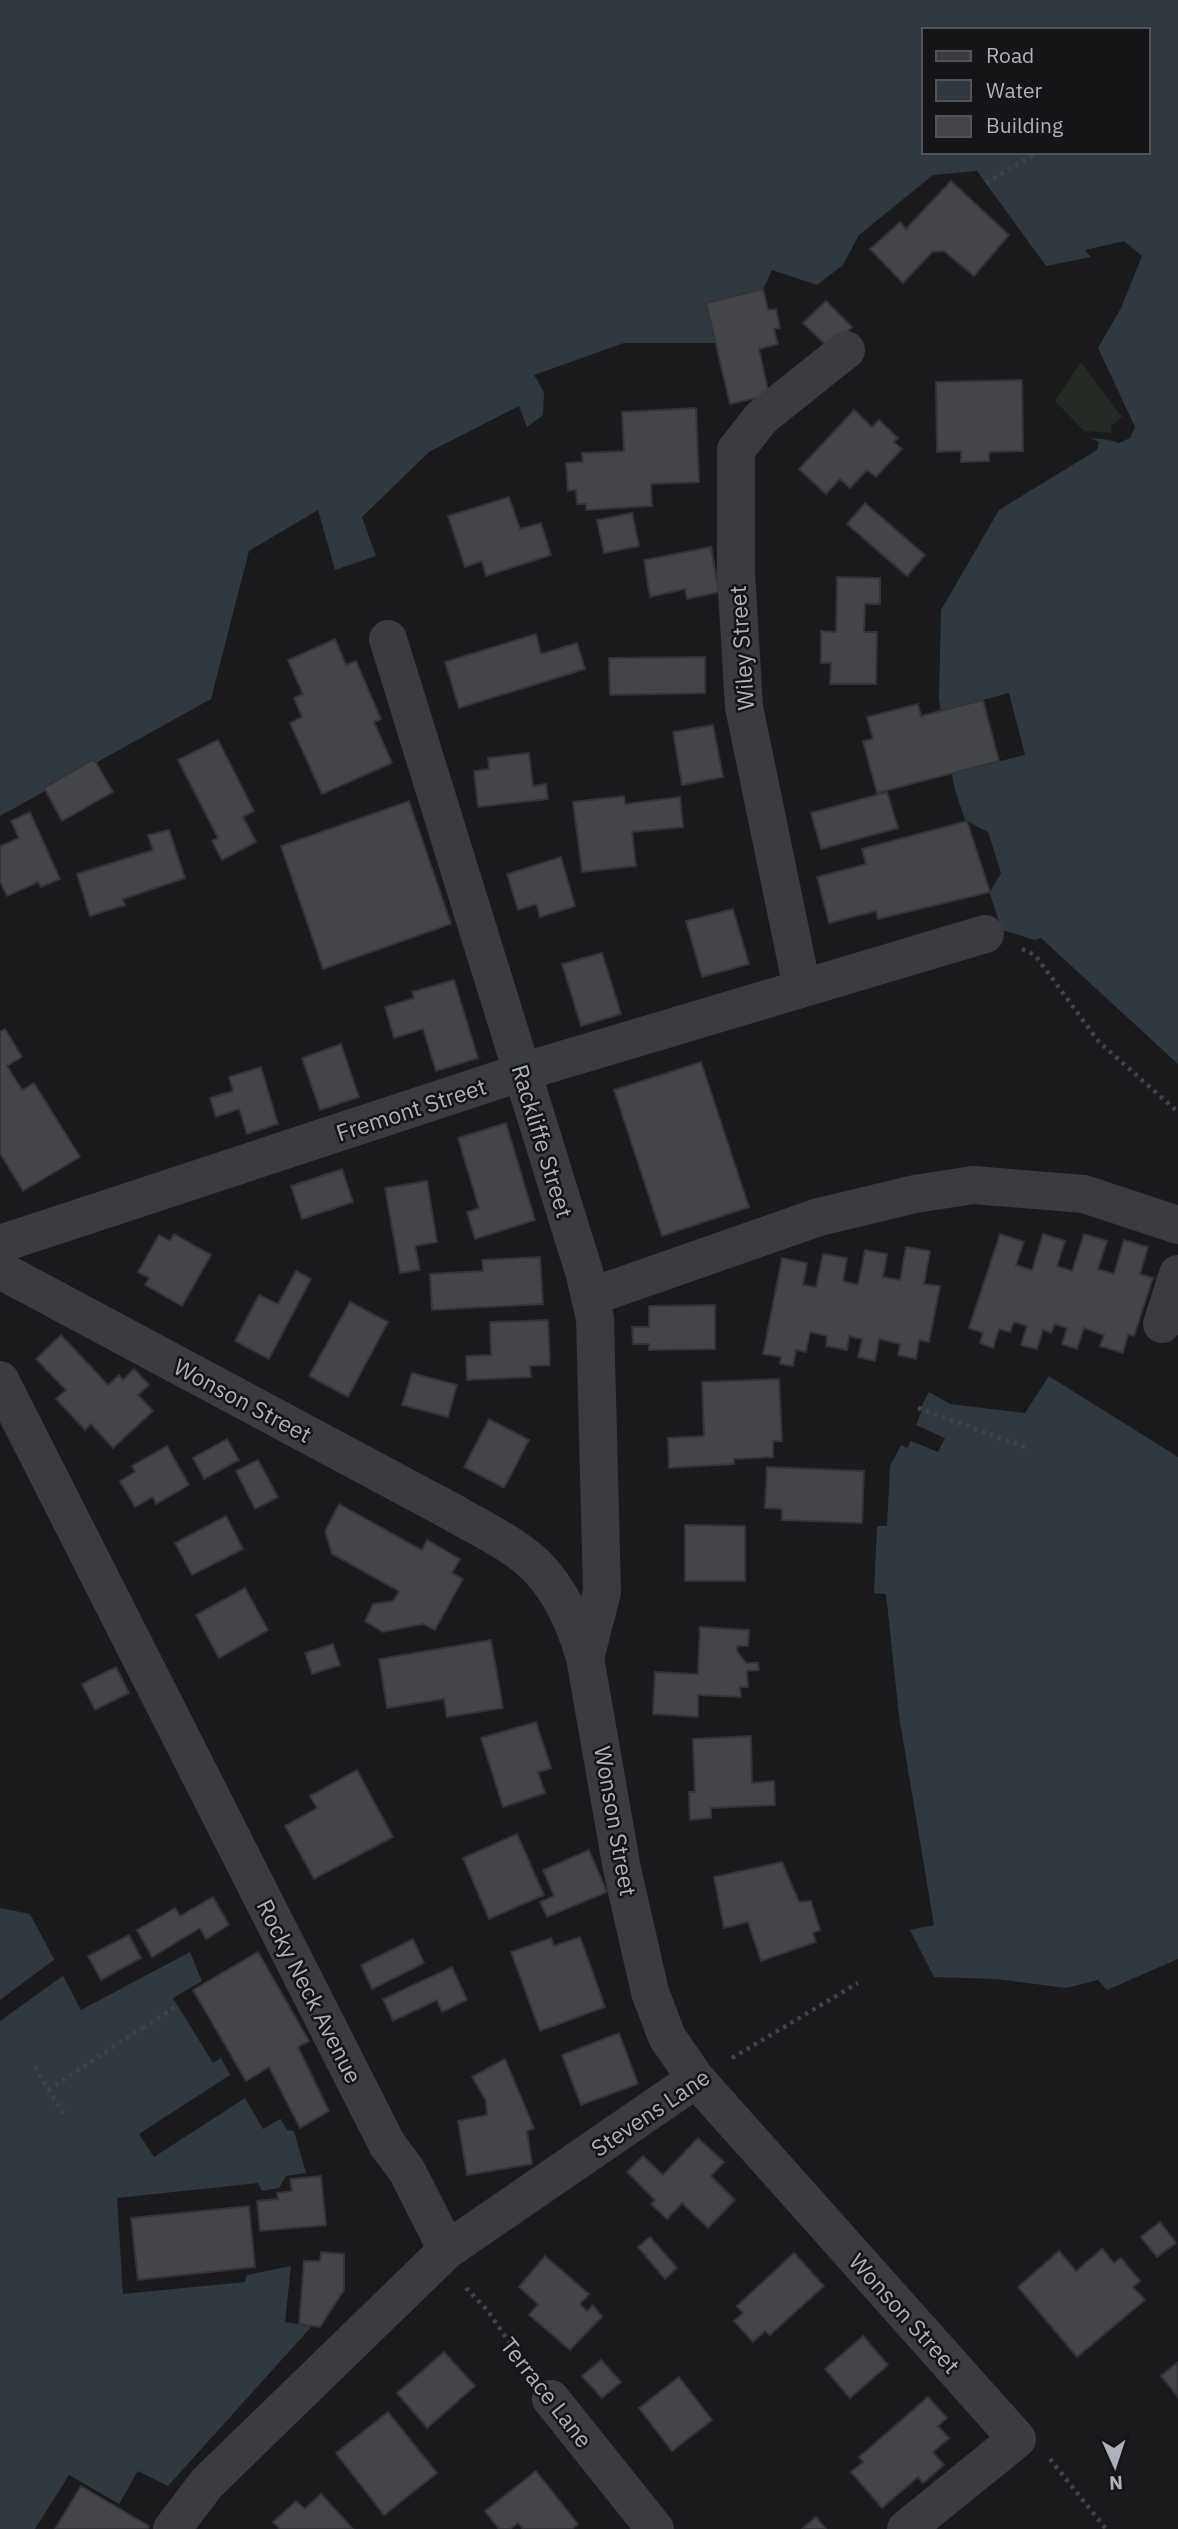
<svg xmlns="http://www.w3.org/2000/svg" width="1178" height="2529" viewBox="0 0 1178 2529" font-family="'IBM Plex Sans',sans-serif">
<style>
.green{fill:#222a23}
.water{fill:#303840;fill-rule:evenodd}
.pier{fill:#1a1a1c}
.building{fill:#444549;stroke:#343438;stroke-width:2}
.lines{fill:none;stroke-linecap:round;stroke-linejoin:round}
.path{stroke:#414348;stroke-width:4.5;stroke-dasharray:3.5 5;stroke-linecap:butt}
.minor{stroke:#3b3c41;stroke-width:38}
.labels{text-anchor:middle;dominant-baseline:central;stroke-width:5;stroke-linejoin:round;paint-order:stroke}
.street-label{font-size:23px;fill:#adb1bb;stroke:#151517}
</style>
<rect width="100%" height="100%" fill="#1a1a1c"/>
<path class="green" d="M 1081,362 L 1120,415 L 1124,415 L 1111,426 L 1112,433 L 1084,431 L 1055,401 Z"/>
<path class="water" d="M 0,0 L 1178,0 L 1178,1064 L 1041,938 L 1035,940 L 1002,930 L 955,790 L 943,733 L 939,698 L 941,610 L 999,510 L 1080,435 C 1093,440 1107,438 1119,443 L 1130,438 L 1135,427 L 1098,348 L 1121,308 L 1142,256 L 1124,241 L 1085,250 L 1091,257 L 1046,266 L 977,171 L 933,175 L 859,235 L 843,265 L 817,285 L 772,270 L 763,289 L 716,343 L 624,343 L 534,375 L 544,392 L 543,415 L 527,427 L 519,406 L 429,452 L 362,517 L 376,556 L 335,570 L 318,510 L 249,551 L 211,699 L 0,816 ZM 924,30 L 1148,30 L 1148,152 L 924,152 Z
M 1036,1368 L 1178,1457 L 1178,1959 L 1107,1990 L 1098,1980 L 1066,1988 L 996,1979 L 934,1977 L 910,1930 L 934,1925 L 899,1716 L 886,1594 L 874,1593 L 877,1526 L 887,1526 L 890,1466 L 929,1392 L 1020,1398 Z
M 0,1908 L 30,1914 L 81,2010 L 190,1952 L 202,1981 L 287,2130 L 294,2131 L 306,2173 L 327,2202 L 312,2326 L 168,2486 L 138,2471 L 119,2504 L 69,2475 L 35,2529 L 0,2529 Z"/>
<path class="pier" d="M 1078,432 L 1099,442 L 1097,450 L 999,510 Z
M 1009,693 L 1025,755 L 948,774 L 937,712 Z
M 967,821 L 988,832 L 1001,873 L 990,892 Z
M 1033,1366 L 1049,1376 L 1025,1413 L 950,1404 L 929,1392 L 929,1388 L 1018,1395 Z
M 918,1408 L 922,1410 L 916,1425 L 945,1438 L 938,1452 L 911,1441 L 907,1448 L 901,1445 Z
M 55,1959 L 64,1975 L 0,2021 L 0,2000 Z
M 202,1981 L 282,2118 L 263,2129 L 245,2098 L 154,2157 L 139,2134 L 230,2075 L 221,2058 L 213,2063 L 173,1998 Z
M 306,2173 L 327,2202 L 330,2299 L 316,2327 L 285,2322 L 291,2266 L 247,2275 L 245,2282 L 123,2294 L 117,2198 L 258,2183 L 262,2191 L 279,2188 L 286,2176 Z"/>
<path class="building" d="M 951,181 L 1009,235 L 974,276 L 944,251 L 932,252 L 903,283 L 870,249 L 900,222 L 906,229 Z
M 763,289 L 768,310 L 776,309 L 780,328 L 774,329 L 778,344 L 759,349 L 769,395 L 730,404 L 706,303 Z
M 826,301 L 852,327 L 830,349 L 803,323 Z
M 1022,380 L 1023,451 L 989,452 L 989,461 L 961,462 L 961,451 L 937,452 L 936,382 Z
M 696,408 L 699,482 L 651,484 L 652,506 L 586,510 L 586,504 L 577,504 L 576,490 L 568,491 L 566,463 L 583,462 L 582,453 L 624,451 L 622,412 Z
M 854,410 L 872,427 L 879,420 L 898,438 L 894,442 L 902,449 L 876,477 L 867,470 L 850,488 L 840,479 L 826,494 L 799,469 Z
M 509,497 L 520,529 L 541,523 L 551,555 L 486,576 L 482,561 L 465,567 L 448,516 Z
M 865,503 L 925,555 L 907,576 L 847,524 Z
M 632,513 L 639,546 L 604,553 L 597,520 Z
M 711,547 L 719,592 L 687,599 L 685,589 L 650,597 L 644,560 Z
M 837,577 L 880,578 L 880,604 L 865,604 L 864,632 L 877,632 L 876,684 L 830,684 L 831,663 L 821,663 L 821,631 L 836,632 Z
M 536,634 L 541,654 L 577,643 L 585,669 L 459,708 L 445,662 Z
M 335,639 L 346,665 L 356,661 L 381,719 L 374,722 L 392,763 L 322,794 L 290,723 L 302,717 L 294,698 L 303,694 L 288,660 Z
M 705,657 L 705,693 L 610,695 L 609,658 Z
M 983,700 L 999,761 L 877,793 L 863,741 L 873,739 L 867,717 L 918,704 L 921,716 Z
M 713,725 L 723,777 L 682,785 L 673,732 Z
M 218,740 L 254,811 L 243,817 L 256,842 L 222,860 L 212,841 L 218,838 L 178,760 Z
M 529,753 L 533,786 L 546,784 L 548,799 L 478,807 L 474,771 L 489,769 L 488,758 Z
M 94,759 L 113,792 L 62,821 L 44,788 Z
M 887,792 L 898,828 L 821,849 L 811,813 Z
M 624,796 L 625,804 L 680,797 L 683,827 L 632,832 L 636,866 L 582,872 L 573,802 Z
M 409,801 L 451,924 L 323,969 L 281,846 Z
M 30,812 L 60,879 L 41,887 L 38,882 L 7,896 L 0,881 L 0,846 L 19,838 L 11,821 Z
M 967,821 L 990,892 L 878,919 L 876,911 L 829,923 L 817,877 L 866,864 L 862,849 Z
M 169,830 L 185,878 L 123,899 L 125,905 L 90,916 L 77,874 L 153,850 L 148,835 Z
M 561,857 L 575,906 L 540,917 L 536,904 L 518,910 L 507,874 Z
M 733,909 L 749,964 L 702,977 L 686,921 Z
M 602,953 L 621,1014 L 581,1026 L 562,964 Z
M 454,980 L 478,1058 L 436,1071 L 423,1029 L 394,1038 L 385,1007 L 414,998 L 412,992 Z
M 5,1029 L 22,1057 L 7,1066 L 22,1090 L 34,1083 L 80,1157 L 23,1191 L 0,1153 L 0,1032 Z
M 341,1044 L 359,1097 L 320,1110 L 302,1058 Z
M 701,1062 L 749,1207 L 662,1236 L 614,1090 Z
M 261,1067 L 278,1124 L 247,1134 L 239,1109 L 216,1117 L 210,1098 L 233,1091 L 229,1077 Z
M 506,1123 L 535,1220 L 475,1239 L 467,1212 L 479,1208 L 458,1138 Z
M 342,1169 L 353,1202 L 302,1219 L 291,1186 Z
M 427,1181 L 437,1242 L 415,1246 L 420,1270 L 400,1273 L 385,1188 Z
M 174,1234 L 211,1255 L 182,1306 L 145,1285 L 149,1278 L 138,1272 L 159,1235 L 170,1241 Z
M 1000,1234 L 1024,1242 L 1016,1265 L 1032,1270 L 1043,1234 L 1065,1241 L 1057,1266 L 1072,1271 L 1084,1234 L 1107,1241 L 1098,1269 L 1114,1274 L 1124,1240 L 1148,1247 L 1140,1274 L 1153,1278 L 1134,1336 L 1128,1334 L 1123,1353 L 1100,1346 L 1104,1335 L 1084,1328 L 1077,1349 L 1062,1344 L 1067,1328 L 1055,1324 L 1051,1333 L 1043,1330 L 1037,1349 L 1021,1345 L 1027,1326 L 1014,1322 L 1010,1332 L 999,1329 L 993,1348 L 980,1343 L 983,1333 L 969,1328 Z
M 906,1247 L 930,1251 L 924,1284 L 940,1286 L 929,1342 L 919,1340 L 916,1359 L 898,1355 L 900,1344 L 879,1339 L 875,1361 L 858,1357 L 862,1339 L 849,1336 L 847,1350 L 826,1346 L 827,1336 L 810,1332 L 806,1352 L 796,1350 L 793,1366 L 780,1364 L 781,1357 L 763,1354 L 782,1258 L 807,1263 L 803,1285 L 816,1287 L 823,1254 L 847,1258 L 843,1281 L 858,1285 L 865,1250 L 887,1254 L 883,1277 L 900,1280 Z
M 540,1257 L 543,1304 L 432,1310 L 430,1274 L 483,1271 L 482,1260 Z
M 296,1271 L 311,1279 L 269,1359 L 235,1341 L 259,1295 L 278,1304 Z
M 350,1302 L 388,1322 L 348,1397 L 309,1376 Z
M 715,1305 L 715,1349 L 649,1350 L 649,1344 L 633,1344 L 632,1327 L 649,1327 L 649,1306 Z
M 548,1320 L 550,1365 L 530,1366 L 531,1377 L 467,1380 L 466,1356 L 491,1355 L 490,1322 Z
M 61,1335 L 108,1385 L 119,1375 L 123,1380 L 134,1369 L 149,1385 L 138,1395 L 153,1411 L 113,1448 L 91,1424 L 85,1430 L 56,1399 L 66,1390 L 36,1359 Z
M 412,1373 L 457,1385 L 448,1417 L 402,1405 Z
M 779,1379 L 782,1441 L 773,1441 L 773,1457 L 734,1459 L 734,1464 L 669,1468 L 668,1438 L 704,1436 L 702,1382 Z
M 489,1419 L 529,1440 L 504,1488 L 464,1467 Z
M 227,1439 L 239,1460 L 204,1479 L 193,1458 Z
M 167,1446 L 189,1485 L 156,1504 L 153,1497 L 135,1507 L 120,1481 L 135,1472 L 132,1466 Z
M 258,1460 L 278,1497 L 255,1509 L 236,1471 Z
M 767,1467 L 864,1471 L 862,1523 L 782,1520 L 782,1509 L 765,1508 Z
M 339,1504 L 422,1550 L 427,1540 L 460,1559 L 452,1573 L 463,1579 L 435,1630 L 423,1624 L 383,1632 L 365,1621 L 373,1604 L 393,1601 L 399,1591 L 332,1554 L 325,1531 Z
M 226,1516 L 243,1549 L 192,1575 L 175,1543 Z
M 685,1525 L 745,1526 L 745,1581 L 685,1581 Z
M 245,1588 L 268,1630 L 219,1658 L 196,1615 Z
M 700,1627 L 749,1630 L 748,1646 L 737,1646 L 737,1651 L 746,1663 L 758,1663 L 759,1670 L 747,1671 L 748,1687 L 740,1687 L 741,1697 L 698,1695 L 698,1717 L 653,1714 L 655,1672 L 698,1674 Z
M 491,1640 L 503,1708 L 447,1717 L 444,1699 L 387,1708 L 379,1659 Z
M 333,1644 L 340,1665 L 312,1674 L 305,1653 Z
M 116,1667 L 129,1693 L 95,1710 L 82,1684 Z
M 536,1722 L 551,1768 L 538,1772 L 545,1793 L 503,1807 L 481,1738 Z
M 751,1736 L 752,1783 L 774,1781 L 775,1805 L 711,1808 L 711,1818 L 690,1820 L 689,1792 L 695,1792 L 693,1739 Z
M 357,1770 L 393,1837 L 314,1879 L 285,1826 L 317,1808 L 310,1796 Z
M 517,1834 L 544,1895 L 489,1919 L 463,1858 Z
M 589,1850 L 607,1892 L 547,1917 L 540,1902 L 554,1896 L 543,1870 Z
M 782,1862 L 799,1902 L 811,1901 L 820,1930 L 813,1933 L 816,1942 L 761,1961 L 748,1922 L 724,1928 L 714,1877 Z
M 213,1897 L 229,1925 L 206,1939 L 200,1928 L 152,1957 L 137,1930 L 175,1908 L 180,1916 Z
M 129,1935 L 141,1958 L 101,1980 L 88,1956 Z
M 580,1937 L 605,2007 L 540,2031 L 511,1952 L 551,1938 L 554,1946 Z
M 413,1939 L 424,1963 L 372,1989 L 361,1965 Z
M 258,1952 L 309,2041 L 298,2047 L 329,2111 L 300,2128 L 269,2067 L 246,2081 L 193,1990 Z
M 452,1967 L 467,2000 L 442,2012 L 437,2000 L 393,2021 L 383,1999 Z
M 619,2033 L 638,2084 L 581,2105 L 562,2055 Z
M 505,2059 L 534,2128 L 527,2131 L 532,2164 L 467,2175 L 458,2121 L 487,2115 L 486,2101 L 472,2077 Z
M 698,2138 L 724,2162 L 711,2176 L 735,2200 L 708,2228 L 682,2203 L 667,2219 L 651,2204 L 655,2200 L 627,2172 L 643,2156 L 663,2175 Z
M 321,2176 L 326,2225 L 260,2231 L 257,2201 L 278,2199 L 277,2193 L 292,2191 L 290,2179 Z
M 249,2206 L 255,2267 L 138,2280 L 131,2218 Z
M 1160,2222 L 1176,2243 L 1157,2257 L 1141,2237 Z
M 650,2237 L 677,2268 L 665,2279 L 638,2247 Z
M 1102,2249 L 1114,2263 L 1121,2258 L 1140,2281 L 1133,2287 L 1145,2300 L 1077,2357 L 1018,2287 L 1059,2251 L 1076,2271 Z
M 321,2252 L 344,2254 L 344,2290 L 320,2327 L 299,2324 L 304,2261 L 320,2261 Z
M 794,2253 L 824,2286 L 770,2335 L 765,2331 L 753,2342 L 734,2321 L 743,2313 L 737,2306 Z
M 545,2256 L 589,2294 L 580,2304 L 587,2311 L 593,2305 L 602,2317 L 570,2350 L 529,2315 L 538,2304 L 519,2287 Z
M 863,2336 L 888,2365 L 850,2398 L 825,2369 Z
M 444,2352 L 475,2386 L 427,2428 L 397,2393 Z
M 601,2360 L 621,2382 L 602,2398 L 582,2376 Z
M 1178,2362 L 1178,2397 L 1161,2376 Z
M 679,2377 L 712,2420 L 672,2451 L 639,2408 Z
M 928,2397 L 947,2418 L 938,2426 L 949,2438 L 933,2452 L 944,2465 L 923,2483 L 918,2477 L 882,2508 L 851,2472 L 863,2462 L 859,2457 Z
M 388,2412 L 437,2473 L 384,2515 L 336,2453 Z
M 536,2471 L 578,2524 L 572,2529 L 523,2529 L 518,2523 L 510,2529 L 499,2529 L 485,2511 Z
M 81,2486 L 149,2526 L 147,2529 L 55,2529 Z
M 321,2494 L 353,2529 L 280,2529 L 273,2522 L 296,2501 L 305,2509 Z
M 816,2517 L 826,2529 L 802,2529 Z"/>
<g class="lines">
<path class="path" d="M 986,183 L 1038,152
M 1022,949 L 1035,955 L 1099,1042 L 1178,1112
M 918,1408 L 1025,1447
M 143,2028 L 178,2005
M 732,2058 L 858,1983
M 35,2067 L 63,2113
M 48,2090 L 145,2026
M 466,2288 L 488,2311 L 528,2370
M 1050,2459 L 1106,2529"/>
<path class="minor" d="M 388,639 L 585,1275 L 595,1318 L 602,1592 L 585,1658
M 802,988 L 744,707 L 736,573 L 736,450 L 761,418 L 846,350
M 0,1244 L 522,1072 L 985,934
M 0,1270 L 454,1513 C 477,1527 504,1539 525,1556 C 557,1581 574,1619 585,1658 L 622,1869 L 650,1992 L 667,2037 L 696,2079 L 1017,2439 L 906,2529
M 590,1297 L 819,1217 L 915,1194 L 973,1185 L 1084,1194 L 1178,1225
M 1162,1324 L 1178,1274
M 0,1380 L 387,2144 L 407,2171 L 447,2250
M 551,2399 L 655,2529
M 172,2529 L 207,2483 L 447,2250 L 696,2079"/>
</g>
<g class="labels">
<g class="street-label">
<text transform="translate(741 648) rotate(-94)">Wiley Street</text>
<text transform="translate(411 1109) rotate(-18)">Fremont Street</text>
<text transform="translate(543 1141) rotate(73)">Rackliffe Street</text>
<text transform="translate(243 1400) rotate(28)">Wonson Street</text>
<text transform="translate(616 1821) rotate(80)">Wonson Street</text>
<text transform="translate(310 1991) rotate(63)">Rocky Neck Avenue</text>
<text transform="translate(650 2112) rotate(-34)">Stevens Lane</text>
<text transform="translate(905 2313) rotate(48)">Wonson Street</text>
<text transform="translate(547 2392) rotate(52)">Terrace Lane</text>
</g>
</g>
<rect x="922" y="28" width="228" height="126" fill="#151517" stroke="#525359" stroke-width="2"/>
<rect x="936" y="51" width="35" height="10" fill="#3b3c41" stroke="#525359" stroke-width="2"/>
<text x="986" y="63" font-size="21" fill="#adb1bb">Road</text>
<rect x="936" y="80" width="35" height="21" fill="#303840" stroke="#525359" stroke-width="2"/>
<text x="986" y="98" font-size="21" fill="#adb1bb">Water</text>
<rect x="936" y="116" width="35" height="21" fill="#444549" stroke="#525359" stroke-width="2"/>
<text x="986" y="133" font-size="21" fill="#adb1bb">Building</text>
<g transform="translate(1115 2466) rotate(177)" stroke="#151517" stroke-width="5" paint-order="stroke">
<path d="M0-5L12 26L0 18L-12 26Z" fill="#adb1bb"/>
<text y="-10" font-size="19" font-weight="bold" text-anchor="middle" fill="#adb1bb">N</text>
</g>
</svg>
